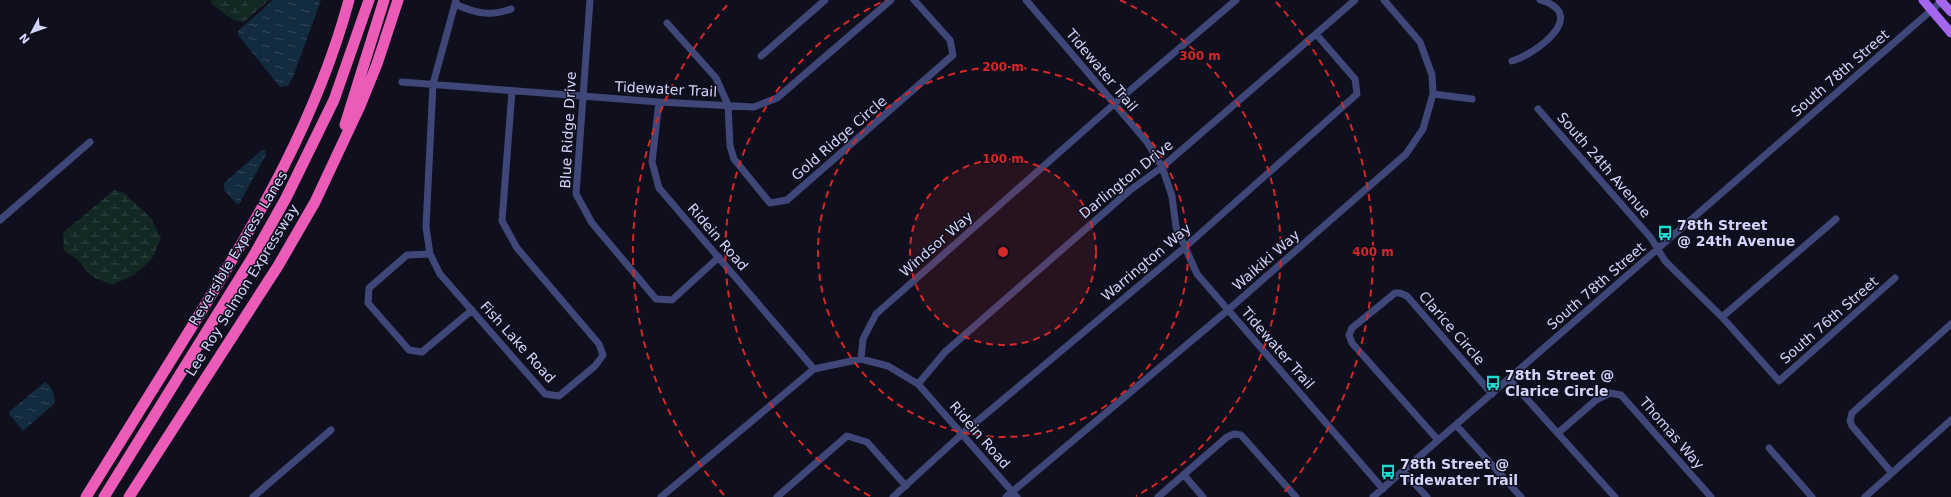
<svg xmlns="http://www.w3.org/2000/svg" width="1951" height="497" viewBox="0 0 1951 497" font-family="'DejaVu Sans',sans-serif">
<style>
.wetland{fill:url(#wetland-marsh)}
.water{fill:url(#water-ripples)}
.lines{fill:none;stroke-linecap:round;stroke-linejoin:round}
.minor{stroke:#3f4778;stroke-width:7}
.major{stroke:#a366ec;stroke-width:9}
.highway{stroke:#eb5bb8;stroke-width:11}
.ring{fill:none;stroke:#d62828;stroke-width:2;stroke-dasharray:7 5}
.labels{text-anchor:middle;dominant-baseline:central;stroke-width:3;stroke-linejoin:round;paint-order:stroke}
.street-label{font-size:14px;fill:#d2d4f9;stroke:#0f0f1e}
.poi-label{font-size:14px;font-weight:bold;fill:#d2d4f9;stroke:#0f0f1e;text-anchor:start}
.centre{fill:#d62828;stroke:#0f0f1e;stroke-width:2}
.ring-label{font-size:12px;text-anchor:middle;font-weight:bold;fill:#d62828;stroke:#0f0f1e;stroke-width:3;stroke-linejoin:round;paint-order:stroke}
</style>
<defs>
<pattern id="wetland-marsh" width="20" height="14" patternUnits="userSpaceOnUse"><rect width="20" height="14" fill="#132723"/><path d="M1 5h8M5 5V1M11 12h8M15 12V8" fill="none" stroke="#344544"/></pattern>
<pattern id="water-ripples" width="26" height="14" patternUnits="userSpaceOnUse"><rect width="26" height="14" fill="#132b3e"/><path d="M2 4q2-2 4 0t4 0M15 11q2-2 4 0t4 0" fill="none" stroke="#34495b"/></pattern>
</defs>
<rect width="100%" height="100%" fill="#0f0f1e"/>
<path class="wetland" d="M 211,0 L 269,0 L 244,22 C 231,22 222,11 212,4 Z
M 114,190 L 124,193 L 151,218 L 161,238 L 152,259 L 134,275 L 112,285 L 91,276 L 77,259 L 64,251 L 63,233 Z"/>
<path class="water" d="M 273,0 L 321,0 L 293,77 L 288,86 L 280,87 L 238,35 L 238,31 Z
M 262,150 L 265,150 L 266,155 L 239,204 L 237,204 L 224,190 L 224,183 Z
M 45,382 C 52,386 55,395 55,403 L 23,431 L 9,414 L 9,412 Z"/>
<g class="lines">
<path class="minor" d="M 456,0 L 433,84 L 426,227 L 430,254 L 440,274 L 545,394 L 559,396 L 595,366 L 603,355 L 599,344 L 517,248 L 502,221 L 512,91
M 590,0 L 576,194 L 592,223 L 656,299 L 672,300 L 719,257
M 1026,0 L 1147,142 L 1162,167 L 1172,196 L 1176,227 L 1197,274 L 1383,489
M 455,4 C 475,13 490,17 511,9
M 667,23 L 716,78 L 728,105 L 730,146 L 734,159 L 770,203 L 787,200 L 953,55 L 950,40 L 914,0
M 761,56 L 825,0
M 1512,61 C 1536,54 1590,14 1540,0
M 402,82 L 659,102 L 754,107 L 777,98 L 891,0
M 1433,94 L 1472,99
M 659,102 L 652,162 L 659,188 L 814,369
M 1538,109 L 1651,238 L 1665,261 L 1722,317 L 1779,381 L 1895,278
M 0,220 L 90,142
M 430,254 L 407,255 L 369,288 L 368,303 L 409,350 L 422,352 L 472,310
M 1722,317 L 1836,219
M 861,359 L 863,339 L 876,314 L 1114,104 L 1236,0
M 1509,379 L 1615,497
M 918,384 L 945,352 L 1129,191 L 1162,167 L 1355,0
M 1456,425 L 1521,497
M 1558,433 L 1596,400 L 1610,393 L 1621,395 L 1711,497
M 1438,440 L 1352,343 L 1349,335 L 1352,328 L 1395,293 L 1400,293 L 1407,296 L 1492,394
M 1769,448 L 1812,497
M 1403,471 L 1427,497
M 1892,473 L 1852,426 L 1850,421 L 1852,413 L 1951,324
M 1184,475 L 1203,497
M 253,497 L 331,430
M 661,497 L 814,369 L 861,359 L 888,366 L 918,384 L 1017,497
M 777,497 L 847,436 L 867,442 L 906,486
M 893,497 L 962,434 L 1184,248 L 1357,94 L 1355,79 L 1316,34
M 1006,497 L 1228,310 L 1406,154 L 1423,129 L 1433,94 L 1432,75 L 1420,42 L 1384,0
M 1158,497 L 1227,437 L 1234,434 L 1241,435 L 1296,497
M 1373,497 L 1943,0
M 1865,497 L 1951,420"/>
<path class="major" d="M 1923,0 L 1951,33
M 1940,0 L 1951,12"/>
<path class="highway" d="M 345,125 L 384,0
M 86,497 C 123,438 159,379 196,320 C 259,217 317,118 349,0
M 104,497 L 254,255 L 286,198 L 334,100 L 369,0
M 129,497 L 278,266 L 315,202 L 360,106 L 377,64 L 398,0"/>
</g>
<circle cx="1003" cy="252" r="93" fill="#d62828" fill-opacity=".12"/>
<g class="ring">
<circle cx="1003" cy="252" r="93"/>
<circle cx="1003" cy="252" r="185"/>
<path d="M870 496A278 278 0 0 1 886 0M1120 0A278 278 0 0 1 1136 496"/>
<path d="M724 495A370 370 0 0 1 730 2M1276 2A370 370 0 0 1 1282 495"/>
</g>
<defs>
<g id="bus-bare" transform="scale(1.2)"><path d="M-5-6H5V4H4V6H2V4H-2V6H-4V4H-5ZM-3.5-4V0h7V-4ZM-3.5 1.2v1.5H-2V1.2ZM2 1.2v1.5H3.5V1.2Z" fill="#1bdccf" stroke="#0f0f1e" stroke-width="2.5" paint-order="stroke"/></g>
</defs>
<g fill-rule="evenodd">
<use href="#bus-bare" x="1665" y="233"/>
<use href="#bus-bare" x="1493" y="383"/>
<use href="#bus-bare" x="1388" y="472"/>
</g>
<g class="labels">
<g class="street-label">
<text transform="translate(1102 70) rotate(50)">Tidewater Trail</text>
<text transform="translate(1840 73) rotate(-41)">South 78th Street</text>
<text transform="translate(666 89) rotate(3)">Tidewater Trail</text>
<text transform="translate(568 130) rotate(-87)">Blue Ridge Drive</text>
<text transform="translate(839 138) rotate(-41)">Gold Ridge Circle</text>
<text transform="translate(1604 165) rotate(49)">South 24th Avenue</text>
<text transform="translate(1126 179) rotate(-39)">Darlington Drive</text>
<text transform="translate(718 237) rotate(49)">Ridein Road</text>
<text transform="translate(936 244) rotate(-41)">Windsor Way</text>
<text transform="translate(238 248) rotate(-59)">Reversible Express Lanes</text>
<text transform="translate(1266 260) rotate(-41)">Waikiki Way</text>
<text transform="translate(1146 262) rotate(-40)">Warrington Way</text>
<text transform="translate(1596 286) rotate(-41)">South 78th Street</text>
<text transform="translate(242 290) rotate(-58)">Lee Roy Selmon Expressway</text>
<text transform="translate(1829 320) rotate(-41)">South 76th Street</text>
<text transform="translate(1452 328) rotate(49)">Clarice Circle</text>
<text transform="translate(518 342) rotate(48)">Fish Lake Road</text>
<text transform="translate(1278 348) rotate(49)">Tidewater Trail</text>
<text transform="translate(1672 433) rotate(49)">Thomas Way</text>
<text transform="translate(980 435) rotate(49)">Ridein Road</text>
</g>
<g class="poi-label">
<text x="1677" y="225">78th Street<tspan x="1677" dy="16">@ 24th Avenue</tspan></text>
<text x="1505" y="375">78th Street @<tspan x="1505" dy="16">Clarice Circle</tspan></text>
<text x="1400" y="464">78th Street @<tspan x="1400" dy="16">Tidewater Trail</tspan></text>
</g>
</g>
<circle cx="1003" cy="252" r="6" class="centre"/>
<g class="ring-label">
<text x="1200" y="60">300 m</text>
<text x="1003" y="71">200 m</text>
<text x="1003" y="163">100 m</text>
<text x="1373" y="256">400 m</text>
</g>
<g transform="translate(32 32) rotate(229)" stroke="#0f0f1e" stroke-width="3" paint-order="stroke">
<path d="M0-3L7 15L0 10L-7 15Z" fill="#d2d4f9"/>
<text y="-6" font-size="11" font-weight="bold" text-anchor="middle" fill="#d2d4f9">N</text>
</g>
</svg>
